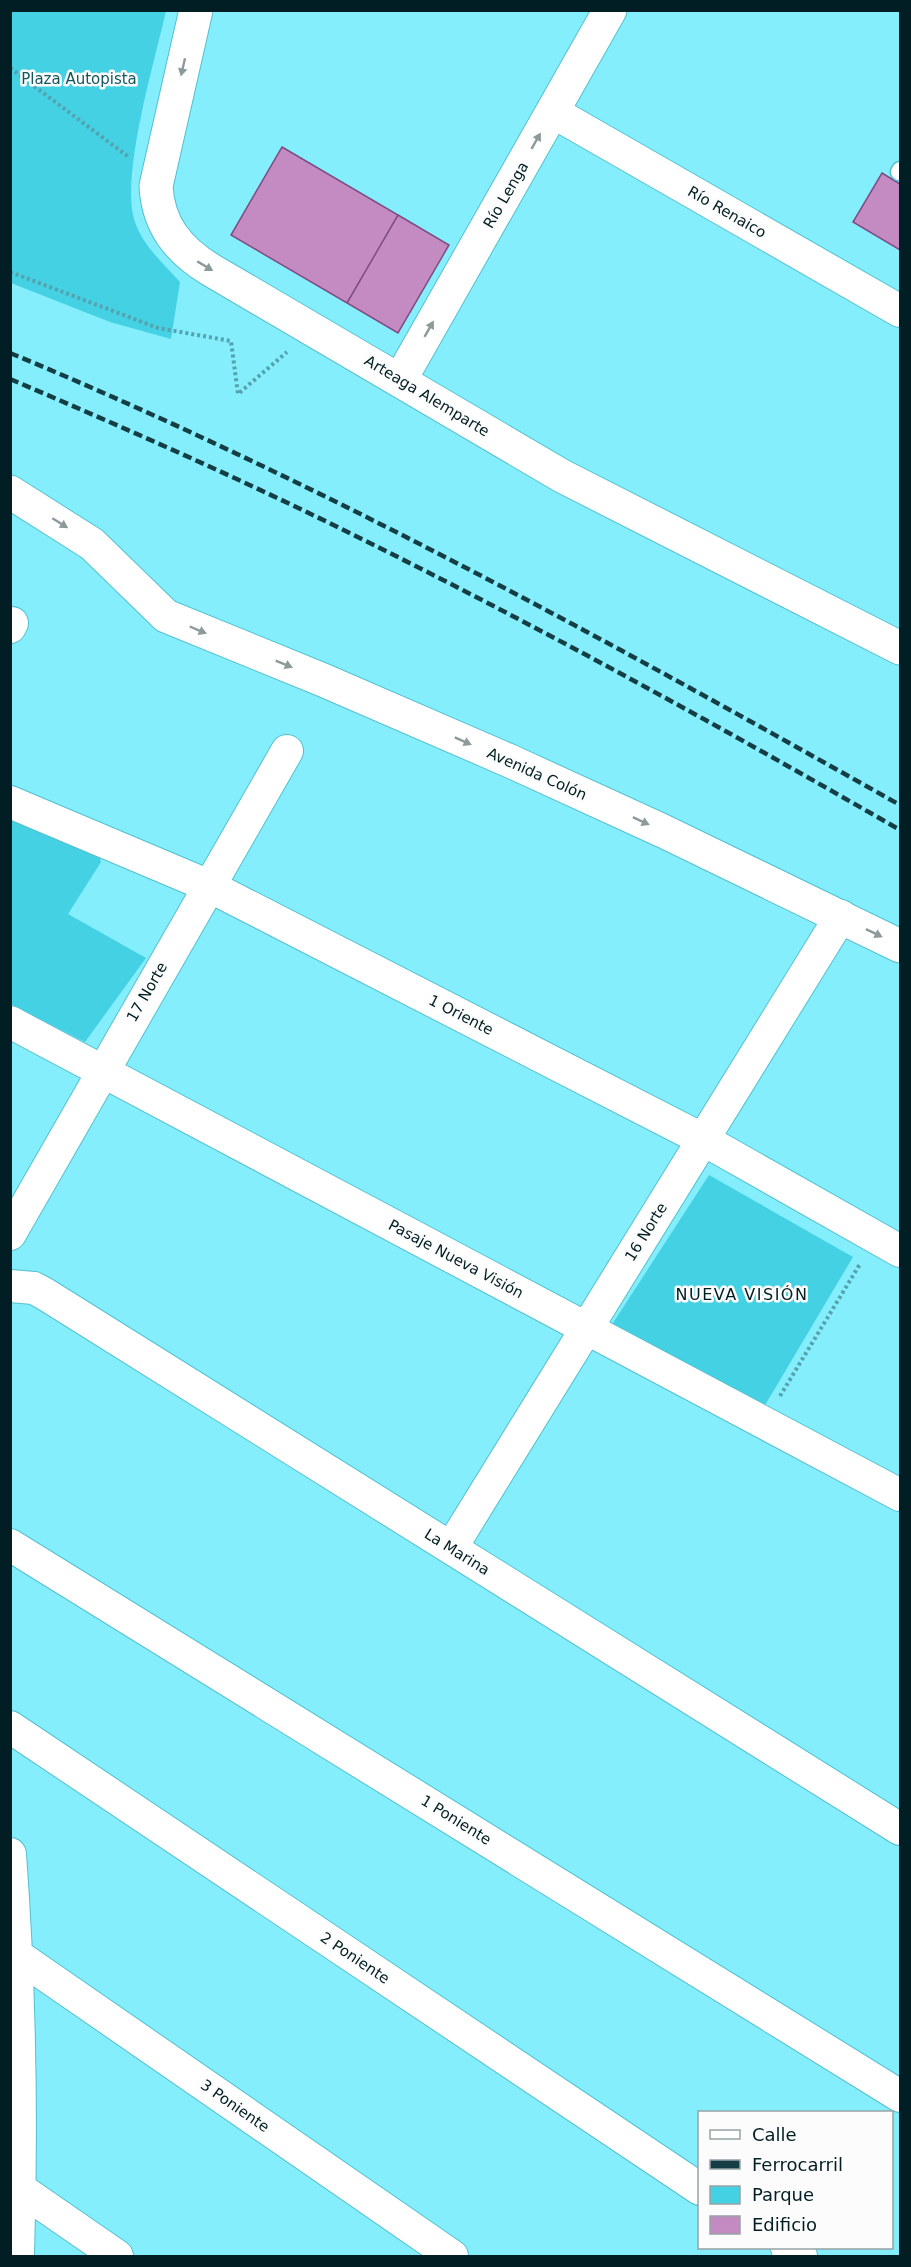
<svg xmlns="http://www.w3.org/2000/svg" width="911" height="2267" viewBox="0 0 911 2267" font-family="'DejaVu Sans',sans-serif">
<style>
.green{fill:#44d1e3}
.building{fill:#c38bc2;stroke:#804c80;stroke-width:1.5}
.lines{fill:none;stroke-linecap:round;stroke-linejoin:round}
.service-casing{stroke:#54c0cf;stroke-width:19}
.minor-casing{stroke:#54c0cf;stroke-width:34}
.primary-casing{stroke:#54c0cf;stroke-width:35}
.path{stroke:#54a3ae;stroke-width:4;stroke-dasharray:3 3;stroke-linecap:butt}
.service{stroke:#fff;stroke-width:16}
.minor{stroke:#fff;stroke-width:32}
.primary{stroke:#fff;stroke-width:33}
.rail{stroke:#143e44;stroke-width:4.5;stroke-dasharray:9 4.5;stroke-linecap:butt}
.oneway{fill:#8c9a9c}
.labels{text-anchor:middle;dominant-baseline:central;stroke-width:5;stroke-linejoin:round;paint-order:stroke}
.park-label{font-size:15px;fill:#12565e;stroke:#fcfcfc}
.street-label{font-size:15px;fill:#001e23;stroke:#fcfcfc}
.neighbourhood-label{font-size:16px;letter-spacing:1.5px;fill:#001e23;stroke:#fcfcfc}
</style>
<rect width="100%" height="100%" fill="#84eefd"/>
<path class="green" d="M 10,11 L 166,11 C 155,60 121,173 134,219 C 141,244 163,263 180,282 L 171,339 L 110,322 L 11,283 Z
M 10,814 L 96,845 L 101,862 L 68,914 L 146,958 L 85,1042 L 11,1004 Z
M 709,1175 L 853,1257 L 761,1412 L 611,1326 Z"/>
<path class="building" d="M 282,147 L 398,215 L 347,303 L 231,235 Z
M 882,173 L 900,184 L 900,250 L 853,222 Z
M 398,215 L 449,245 L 398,333 L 347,303 Z"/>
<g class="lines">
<g class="service-casing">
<path id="service" d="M 899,172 L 900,170"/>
</g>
<g class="minor-casing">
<path id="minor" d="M 553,112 L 900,311
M 10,627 L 12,623
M 10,802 L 209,886 L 704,1140 L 900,1251
M 10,1022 L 900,1495
M 10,1234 L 287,751
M 10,1286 L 34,1288 L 45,1294 L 900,1829
M 10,1545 L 900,2096
M 451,1548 L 841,916
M 10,1727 L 700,2189
M 10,1854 C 20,1989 22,2122 18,2256
M 18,1956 L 452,2256
M 20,2189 L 117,2256
M 787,2248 L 801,2256"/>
</g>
<g class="primary-casing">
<path id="primary" d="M 196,10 L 156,186 C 158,225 178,250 211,270 L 562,476 L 900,648
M 400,380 L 610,10
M 10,492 L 92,544 L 166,616 L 323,680 L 510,761 L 663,831 L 900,946"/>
</g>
<path class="path" d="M 10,68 L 130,158
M 10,272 L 158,328 L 231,341 L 238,394 L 287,352
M 780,1396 L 860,1264"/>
<use href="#service" class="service"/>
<use href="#minor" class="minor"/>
<use href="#primary" class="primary"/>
<path class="rail" d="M 10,353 C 319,481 610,642 900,805
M 10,379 C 113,423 216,468 317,517 C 516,614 709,720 900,830"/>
</g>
<defs><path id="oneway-solid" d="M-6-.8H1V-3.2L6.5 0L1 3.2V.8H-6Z" transform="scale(1.5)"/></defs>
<g class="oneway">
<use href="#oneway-solid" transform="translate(183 67) rotate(103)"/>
<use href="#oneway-solid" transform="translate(536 141) rotate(-60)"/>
<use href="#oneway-solid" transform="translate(205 266) rotate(31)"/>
<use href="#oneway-solid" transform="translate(429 329) rotate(-60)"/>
<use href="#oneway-solid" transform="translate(60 523) rotate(32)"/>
<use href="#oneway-solid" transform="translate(198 630) rotate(23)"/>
<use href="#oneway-solid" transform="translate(284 664) rotate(22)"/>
<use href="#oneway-solid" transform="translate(463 741) rotate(24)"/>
<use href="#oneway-solid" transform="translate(641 821) rotate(25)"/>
<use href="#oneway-solid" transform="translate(874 933) rotate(26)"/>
</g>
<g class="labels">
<g class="park-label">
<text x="79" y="79">Plaza Autopista</text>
</g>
<g class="street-label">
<text transform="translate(506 195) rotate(-60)">Río Lenga</text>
<text transform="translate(727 212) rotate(30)">Río Renaico</text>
<text transform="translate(427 396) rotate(31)">Arteaga Alemparte</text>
<text transform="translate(537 774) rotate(24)">Avenida Colón</text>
<text transform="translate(147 992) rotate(-60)">17 Norte</text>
<text transform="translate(461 1015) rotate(27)">1 Oriente</text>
<text transform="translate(646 1232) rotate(-58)">16 Norte</text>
<text transform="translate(456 1259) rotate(28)">Pasaje Nueva Visión</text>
<text transform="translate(457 1552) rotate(32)">La Marina</text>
<text transform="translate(456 1820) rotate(32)">1 Poniente</text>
<text transform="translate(355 1958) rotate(34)">2 Poniente</text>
<text transform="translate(235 2106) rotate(35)">3 Poniente</text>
</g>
<g class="neighbourhood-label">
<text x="742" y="1294">NUEVA VISIÓN</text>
</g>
</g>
<rect width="911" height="2267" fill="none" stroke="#001e23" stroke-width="24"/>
<rect x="698" y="2111" width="195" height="138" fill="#fcfcfc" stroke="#97a3a5" stroke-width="1.5"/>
<rect x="710" y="2130" width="30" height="9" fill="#ffffff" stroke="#97a3a5" stroke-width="1.5"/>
<text x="752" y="2141" font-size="18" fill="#001e23">Calle</text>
<rect x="710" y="2160" width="30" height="9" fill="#143e44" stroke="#97a3a5" stroke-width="1.5"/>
<text x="752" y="2171" font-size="18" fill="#001e23">Ferrocarril</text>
<rect x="710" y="2186" width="30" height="18" fill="#44d1e3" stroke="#97a3a5" stroke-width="1.5"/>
<text x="752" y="2201" font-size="18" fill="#001e23">Parque</text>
<rect x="710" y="2216" width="30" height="18" fill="#c38bc2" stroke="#97a3a5" stroke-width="1.5"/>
<text x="752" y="2231" font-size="18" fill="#001e23">Edificio</text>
</svg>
